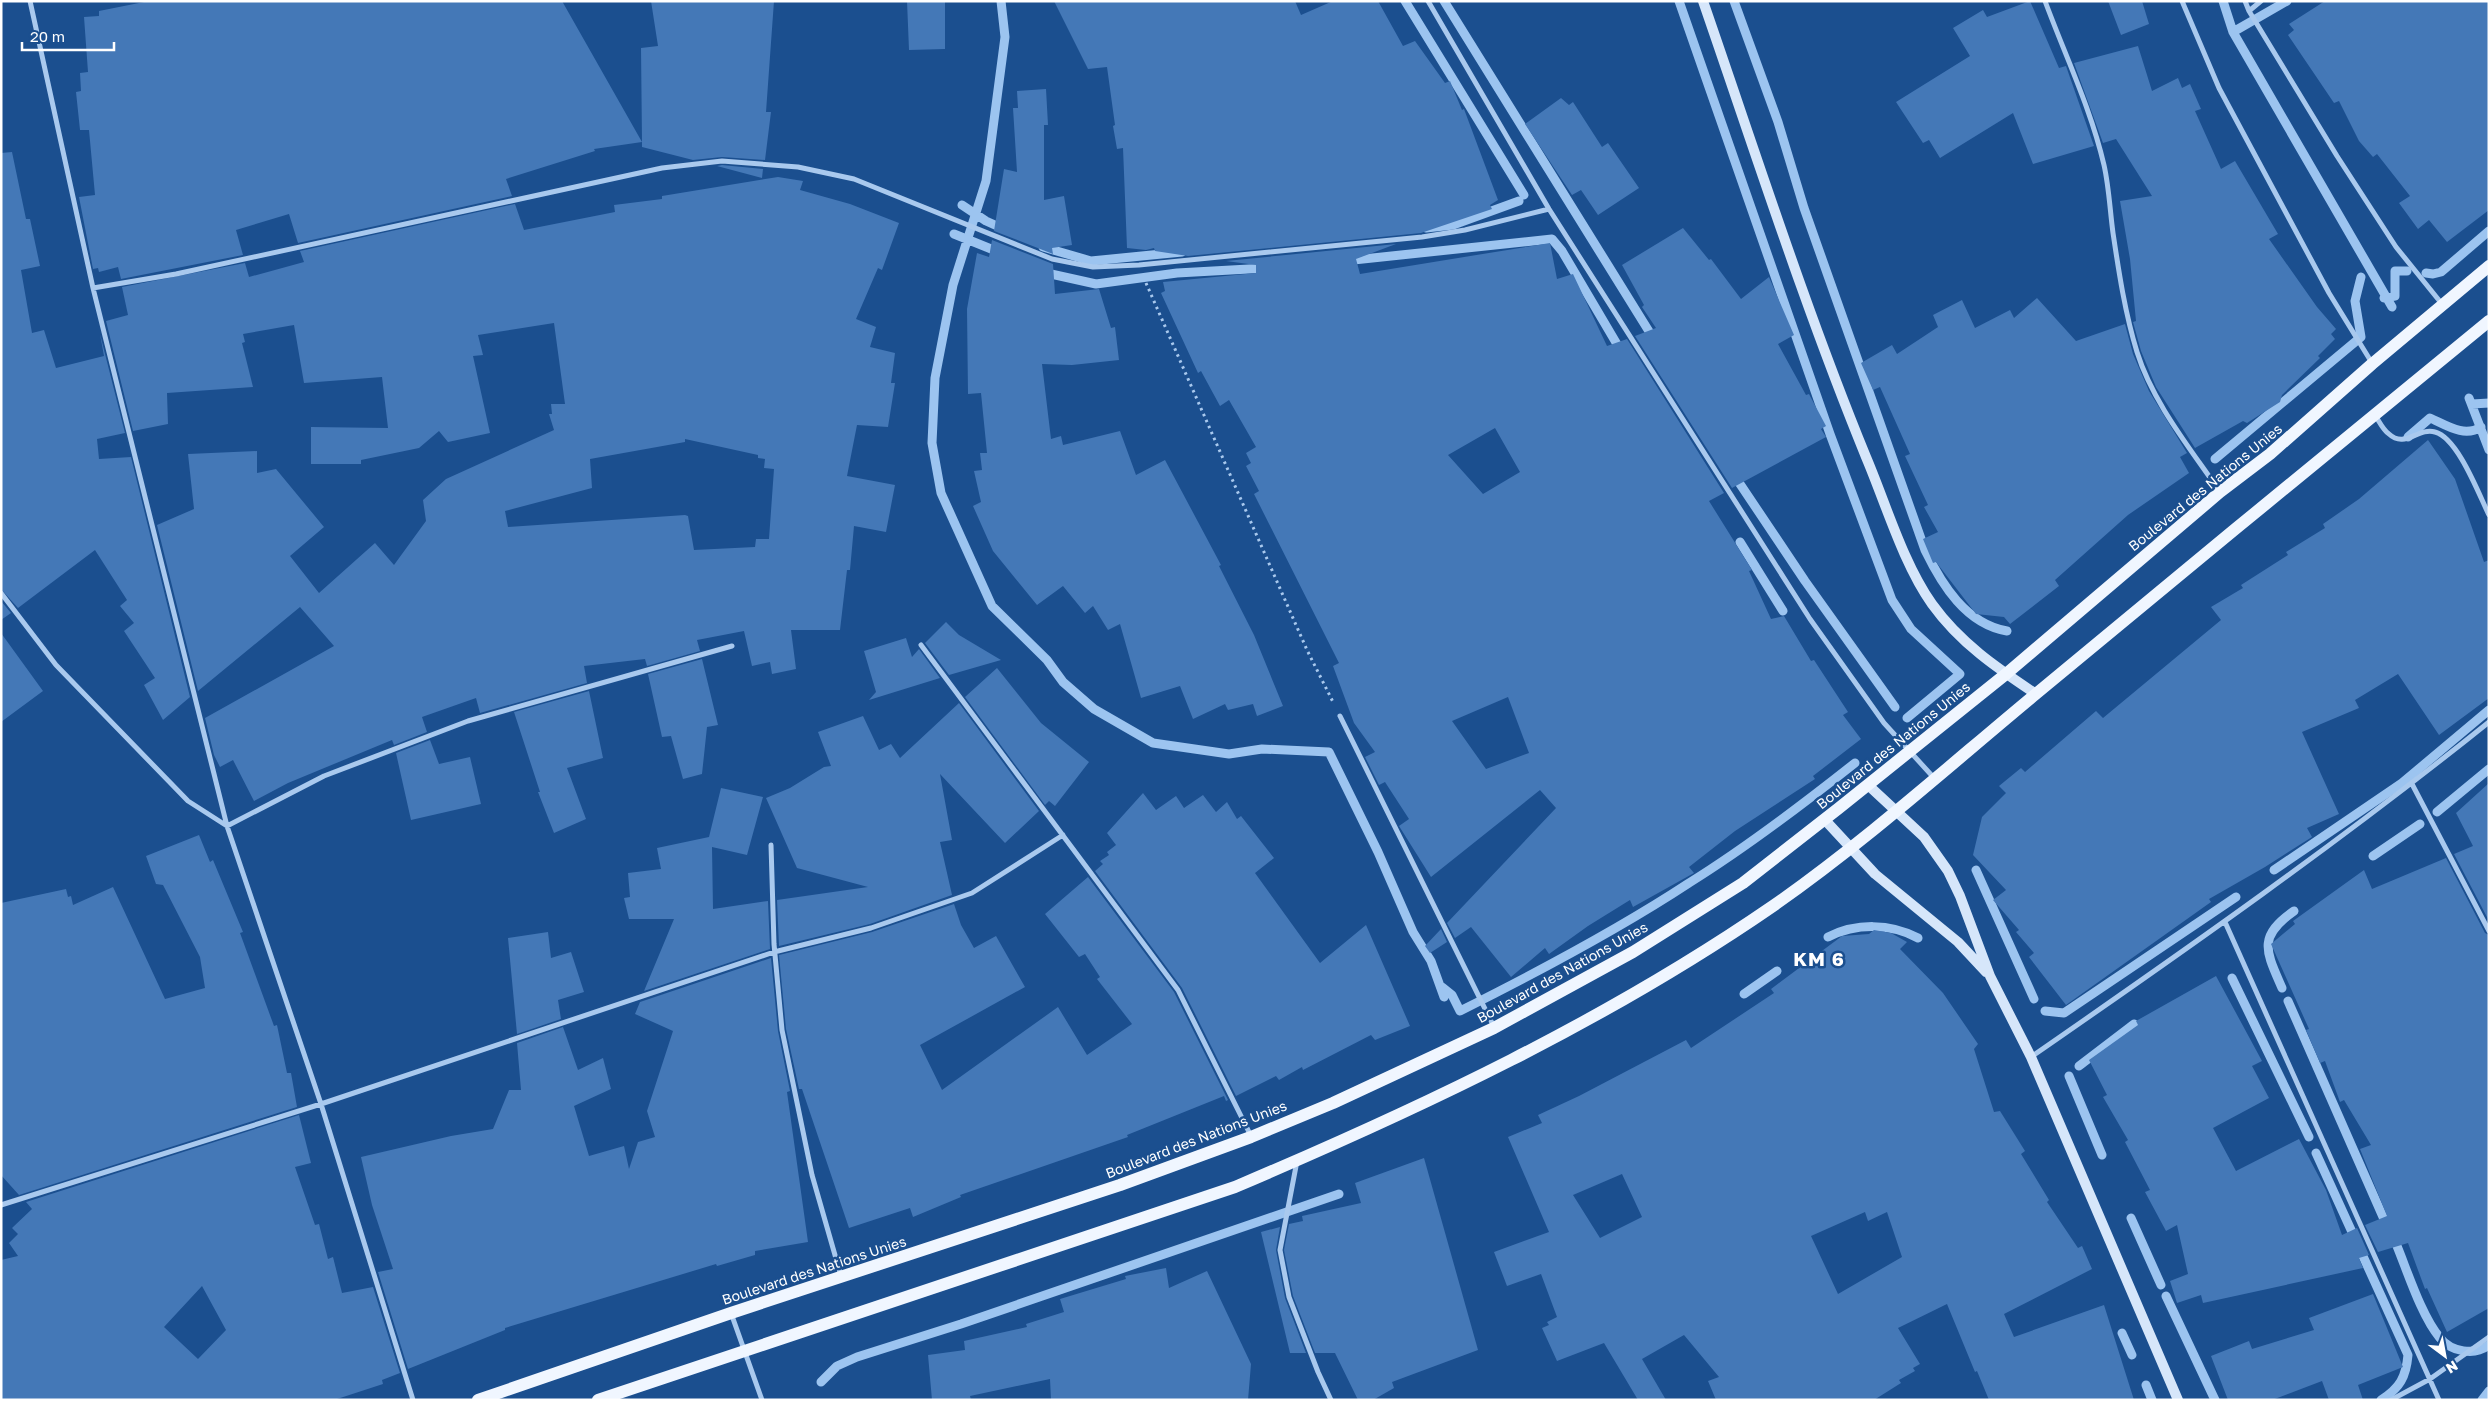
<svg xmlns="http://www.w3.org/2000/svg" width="2490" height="1401" viewBox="0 0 2490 1401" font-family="'Golos Text',sans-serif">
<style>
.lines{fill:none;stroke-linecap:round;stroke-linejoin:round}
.stream{stroke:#9cc4f0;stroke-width:9}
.building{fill:#4478b7;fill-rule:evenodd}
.path{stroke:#a9c9ee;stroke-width:3;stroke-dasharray:2.5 4;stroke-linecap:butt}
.street{stroke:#a9c9ee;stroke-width:5}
.secondary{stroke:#d6e6fa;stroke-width:10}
.primary{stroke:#f0f6ff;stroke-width:12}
.labels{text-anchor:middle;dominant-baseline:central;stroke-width:5;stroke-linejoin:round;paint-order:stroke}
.street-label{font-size:14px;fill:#fff;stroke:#1b4f8f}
.district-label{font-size:19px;font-weight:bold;letter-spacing:1px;fill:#fff;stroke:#1b4f8f}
</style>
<rect width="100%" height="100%" fill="#1b4f8f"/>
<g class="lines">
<path class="stream" d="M 1001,1 L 1005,37 L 986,181 L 953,285 L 935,378 L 932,443 L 941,493 L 992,606 L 1047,660 L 1063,682 L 1094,709 L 1153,743 L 1229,754 L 1262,749 L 1329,752 L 1378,852 L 1413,932 L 1431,961 L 1444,997
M 1405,1 L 1524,195
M 1444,1 L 1655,341
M 1679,1 L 1830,434 L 1892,600 L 1911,629 L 1960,674 L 1907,718
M 1734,1 L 1778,122 L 1804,208 L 1925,550 C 1942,585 1966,624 2007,631
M 2223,1 L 2233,32 L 2392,307
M 2233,32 L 2287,1
M 962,205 L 986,221 L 1006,230
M 1426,228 L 1453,225 L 1519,201
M 954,234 L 1001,253
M 1043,247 L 1091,261 L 1182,252
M 1344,261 L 1552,239 L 1562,251 L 1621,351
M 1042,272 L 1096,284 L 1177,273 L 1267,268
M 2426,273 L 2433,274 L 2441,272 L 2489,231
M 2384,298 L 2395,296 L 2395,271 L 2407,271
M 2469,398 L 2489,450
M 2472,404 L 2489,403
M 2408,437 L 2430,418 C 2446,425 2464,438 2481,427
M 2215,459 L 2361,337 L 2355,301 L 2361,277
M 1734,475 L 1805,581 L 1895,707
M 1740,542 L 1783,611
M 2437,812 L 2489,769
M 2373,856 L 2420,824
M 1976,870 L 2034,999
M 2274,870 L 2402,783 L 2489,710
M 1828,937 C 1856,923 1890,923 1918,938
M 2232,978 L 2309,1137
M 1442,987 L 1452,995 L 1460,1011 C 1538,972 1616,931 1689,883 C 1747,847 1802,805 1855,763
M 2282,988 C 2266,951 2257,937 2294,911
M 1744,994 L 1777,971
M 2288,1001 L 2383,1217
M 2045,1011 L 2064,1013 L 2236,897
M 2079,1066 L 2134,1024
M 2069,1076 L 2102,1155
M 2316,1153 L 2408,1355 C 2406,1377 2400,1388 2381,1400
M 2131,1218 L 2161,1285
M 2397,1246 C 2408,1273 2422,1317 2440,1338 C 2451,1352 2475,1356 2489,1345
M 2166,1296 L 2215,1400
M 2122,1333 L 2132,1355
M 821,1382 L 837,1366 L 857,1357 L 961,1324 L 1339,1194
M 2146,1385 L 2152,1400
M 2482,1400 L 2489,1391"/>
</g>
<path class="building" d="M 149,1 L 562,1 L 642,142 L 641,48 L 658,46 L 651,1 L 774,1 L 766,112 L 771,112 L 765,160 L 722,157 L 693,160 L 642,147 L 642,142 L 594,149 L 595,151 L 506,179 L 512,196 L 298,243 L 289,214 L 236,230 L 243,255 L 121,279 L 118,267 L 99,272 L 98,268 L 93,269 L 79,197 L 95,195 L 89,130 L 80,130 L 76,92 L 81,91 L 80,73 L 88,72 L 84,17 L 99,16 L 99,11 Z
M 907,1 L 945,2 L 945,49 L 909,50 Z
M 1054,1 L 1295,1 L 1301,15 L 1333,1 L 1378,1 L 1403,46 L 1415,41 L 1445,83 L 1450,81 L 1462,110 L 1464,109 L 1498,200 L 1490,205 L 1492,209 L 1421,233 L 1188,256 L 1155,251 L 1154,248 L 1146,250 L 1127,248 L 1123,148 L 1117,149 L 1113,126 L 1115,125 L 1107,67 L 1088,69 Z
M 2030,1 L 2059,68 L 2066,66 L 2094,146 L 2033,164 L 2013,113 L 1940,158 L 1929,140 L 1923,143 L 1896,102 L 1970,56 L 1953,28 L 1983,10 L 1987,17 Z
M 2108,1 L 2142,1 L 2149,24 L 2121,35 Z
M 2325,1 L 2489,1 L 2489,210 L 2447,242 L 2429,220 L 2418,229 L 2399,203 L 2410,196 L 2377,154 L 2373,157 L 2359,141 L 2339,101 L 2334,103 L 2288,35 L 2294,30 L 2289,24 Z
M 2138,46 L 2152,91 L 2178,78 L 2182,88 L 2190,84 L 2201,109 L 2195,111 L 2221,169 L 2235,161 L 2278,234 L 2269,239 L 2317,307 L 2336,329 L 2331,334 L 2335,339 L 2318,356 L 2320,358 L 2282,395 L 2280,402 L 2247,423 L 2243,421 L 2195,448 L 2156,387 L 2141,351 L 2133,322 L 2136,321 L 2130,259 L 2120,201 L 2152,196 L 2116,139 L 2103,143 L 2074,63 Z
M 1046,89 L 1048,125 L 1044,125 L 1044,200 L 1064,196 L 1072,245 L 1052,248 L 1053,254 L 994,231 L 1004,169 L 1017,172 L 1013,108 L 1018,108 L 1017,91 Z
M 1561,98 L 1569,105 L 1573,102 L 1602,147 L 1608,143 L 1639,188 L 1598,215 L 1581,190 L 1572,195 L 1525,124 Z
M 12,152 L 26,219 L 30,219 L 40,266 L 21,270 L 32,333 L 44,330 L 56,368 L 104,356 L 100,334 L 125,433 L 97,439 L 99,459 L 131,457 L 190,697 L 163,720 L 144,685 L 155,678 L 124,631 L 134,623 L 120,606 L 127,600 L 95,550 L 18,608 L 1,589 L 1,153 Z
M 722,165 L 763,169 L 762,178 L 717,166 Z
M 778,177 L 803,181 L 800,190 L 850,204 L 899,223 L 882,270 L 878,268 L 856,319 L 876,327 L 870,347 L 895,353 L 891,383 L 895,383 L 888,427 L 857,425 L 847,476 L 895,485 L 886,532 L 854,526 L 850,570 L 847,570 L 840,630 L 791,630 L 796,669 L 772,674 L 770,662 L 752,666 L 744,631 L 697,640 L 700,651 L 647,666 L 645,659 L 584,666 L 587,683 L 480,713 L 476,698 L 422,717 L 427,732 L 394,745 L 392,740 L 288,783 L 254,801 L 233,760 L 220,767 L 214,755 L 205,718 L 334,646 L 300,607 L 198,691 L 157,525 L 194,509 L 188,454 L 257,451 L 257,473 L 276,469 L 324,527 L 290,556 L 319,593 L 375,543 L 394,565 L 426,521 L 423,500 L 446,479 L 554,430 L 549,414 L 552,414 L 551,404 L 565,404 L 554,323 L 478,335 L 483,355 L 473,356 L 490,433 L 448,442 L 439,431 L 419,448 L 361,460 L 361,464 L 311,464 L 311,427 L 388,428 L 382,377 L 304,383 L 294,325 L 243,334 L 245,342 L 242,343 L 253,387 L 167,393 L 168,424 L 133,431 L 106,321 L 128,315 L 122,287 L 245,263 L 249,277 L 304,262 L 300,251 L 515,204 L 524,230 L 615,212 L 614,205 L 662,199 L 662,196 ZM 685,439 L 758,455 L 758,458 L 765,459 L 764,468 L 774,469 L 769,539 L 756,539 L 755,547 L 694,550 L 688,516 L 685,515 L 508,527 L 505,511 L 592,488 L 590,459 L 685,442 Z
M 1683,228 L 1709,260 L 1711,259 L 1741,299 L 1769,277 L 1794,335 L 1778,344 L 1806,395 L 1809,394 L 1826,426 L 1821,429 L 1826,437 L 1732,488 L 1635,336 L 1656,328 L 1642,307 L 1644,305 L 1622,265 Z
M 992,240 L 1053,264 L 1055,294 L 1099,289 L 1111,328 L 1115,327 L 1119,360 L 1072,365 L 1042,364 L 1051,439 L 1061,436 L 1063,445 L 1120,431 L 1136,475 L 1165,460 L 1221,565 L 1219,566 L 1254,635 L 1283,706 L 1257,716 L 1253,704 L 1228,710 L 1225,704 L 1193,719 L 1180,686 L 1141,698 L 1120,624 L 1108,630 L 1093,606 L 1085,613 L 1063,586 L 1037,605 L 993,551 L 973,506 L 981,502 L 974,471 L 982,470 L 980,453 L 987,453 L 981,393 L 968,394 L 967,309 L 977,253 L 989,257 Z
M 1550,243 L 1557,279 L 1573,274 L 1607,346 L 1627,339 L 1724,493 L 1709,501 L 1752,570 L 1749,571 L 1771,619 L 1784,616 L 1811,661 L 1814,660 L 1848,712 L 1843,715 L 1861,739 L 1813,776 L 1815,779 L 1735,831 L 1689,867 L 1694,873 L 1633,907 L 1630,900 L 1588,926 L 1549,954 L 1545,948 L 1511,977 L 1471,927 L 1455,938 L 1447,923 L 1556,808 L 1540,790 L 1431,877 L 1399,826 L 1409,819 L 1385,782 L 1379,785 L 1365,757 L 1375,752 L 1354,723 L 1333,666 L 1339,663 L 1254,494 L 1259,491 L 1246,466 L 1251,463 L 1246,453 L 1256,447 L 1229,400 L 1220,406 L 1201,371 L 1198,373 L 1161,293 L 1165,291 L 1163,282 L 1256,273 L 1256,265 L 1226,261 L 1396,244 L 1356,259 L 1360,274 ZM 1495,428 L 1520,472 L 1483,494 L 1448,455 ZM 1508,697 L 1529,753 L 1486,769 L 1452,721 Z
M 2037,298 L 2076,341 L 2125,324 L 2133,354 L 2149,391 L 2187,453 L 2180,457 L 2189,473 L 2128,515 L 2055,580 L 2059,586 L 2010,624 L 2004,617 L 1976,614 L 1936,562 L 1933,563 L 1923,539 L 1938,532 L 1924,507 L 1928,505 L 1905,456 L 1910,454 L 1880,387 L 1873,390 L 1861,363 L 1892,345 L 1897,354 L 1938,327 L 1933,315 L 1962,300 L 1975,328 L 2010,310 L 2014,318 Z
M 2428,440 L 2455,479 L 2484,562 L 2489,560 L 2489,698 L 2439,735 L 2398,674 L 2355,700 L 2359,708 L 2302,732 L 2339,814 L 2307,828 L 2312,837 L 2265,867 L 2209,899 L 2211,902 L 2066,1005 L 2029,957 L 2034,953 L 2016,932 L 2019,930 L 1993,900 L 2006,890 L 1973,855 L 1982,817 L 2006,793 L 1999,786 L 2021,768 L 2025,772 L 2096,711 L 2103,718 L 2221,620 L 2211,607 L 2243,588 L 2241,585 L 2288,555 L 2286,552 L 2325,528 L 2323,524 L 2359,499 Z
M 1,601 L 11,613 L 1,620 Z
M 946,622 L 959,635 L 1001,660 L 949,675 L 925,643 Z
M 1,633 L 43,691 L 1,722 Z
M 906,638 L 912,657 L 919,649 L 940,678 L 869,700 L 876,692 L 864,651 Z
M 702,659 L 718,725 L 707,727 L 702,774 L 683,779 L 671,736 L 662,737 L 648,674 Z
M 997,668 L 1041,723 L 1089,762 L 1055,806 L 1049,801 L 1045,805 L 965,697 Z
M 589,691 L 603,758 L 567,768 L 586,819 L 554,833 L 538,792 L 540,792 L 514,712 Z
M 959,703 L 1039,811 L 1005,843 L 940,774 L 952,840 L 940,842 L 952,895 L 870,924 L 779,946 L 777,900 L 868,887 L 797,868 L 766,798 L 790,788 L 824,767 L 831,766 L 818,732 L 863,716 L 879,750 L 891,744 L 900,758 Z
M 430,740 L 439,764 L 470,757 L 481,804 L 411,820 L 396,753 Z
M 2489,783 L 2489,921 L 2454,854 L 2473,846 L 2456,813 Z
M 721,788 L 763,797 L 747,855 L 712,847 L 713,909 L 768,901 L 770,949 L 644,991 L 674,919 L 629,919 L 624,898 L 630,897 L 628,873 L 661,869 L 657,848 L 709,837 Z
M 1143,793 L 1156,810 L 1176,796 L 1184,808 L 1203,795 L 1216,812 L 1227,802 L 1237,819 L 1241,816 L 1274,858 L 1255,873 L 1320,963 L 1366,925 L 1410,1026 L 1375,1040 L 1371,1035 L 1303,1070 L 1302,1067 L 1279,1080 L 1276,1076 L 1236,1096 L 1182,988 L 1095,871 L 1103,864 L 1100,861 L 1109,855 L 1107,852 L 1116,845 L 1107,833 Z
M 199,835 L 210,862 L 213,860 L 243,932 L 240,933 L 274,1026 L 277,1025 L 287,1073 L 291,1073 L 297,1107 L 19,1195 L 1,1175 L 1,903 L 66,889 L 68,897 L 71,896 L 73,905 L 113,887 L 165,999 L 205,988 L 200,957 L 163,885 L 156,884 L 146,856 Z
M 2446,858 L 2485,933 L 2489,935 L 2489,1308 L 2447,1332 L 2427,1288 L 2425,1289 L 2408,1243 L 2378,1252 L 2365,1225 L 2387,1216 L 2360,1149 L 2371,1145 L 2344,1100 L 2340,1102 L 2325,1061 L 2320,1063 L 2306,1030 L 2309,1029 L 2271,944 L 2295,924 L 2293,921 L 2364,870 L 2372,889 Z
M 1088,877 L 1174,992 L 1228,1100 L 1226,1101 L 1224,1096 L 1127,1135 L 1128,1137 L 960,1195 L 961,1197 L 913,1217 L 910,1208 L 849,1228 L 802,1089 L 799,1089 L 786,1029 L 779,955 L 872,932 L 954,904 L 961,925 L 974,948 L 996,936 L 1025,987 L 920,1045 L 942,1090 L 1058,1007 L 1087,1055 L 1132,1024 L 1097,979 L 1100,977 L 1085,954 L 1079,957 L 1045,914 Z
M 1441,929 L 1447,942 L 1430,953 L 1425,946 Z
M 1874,930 L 1891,933 L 1907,942 L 1900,949 L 1943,993 L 1978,1044 L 1974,1049 L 1994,1112 L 2000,1111 L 2025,1151 L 2021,1154 L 2049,1200 L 2047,1202 L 2078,1248 L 2082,1246 L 2092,1269 L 2004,1314 L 2014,1337 L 2104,1305 L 2134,1400 L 1989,1400 L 1977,1371 L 1975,1372 L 1947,1304 L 1898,1328 L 1920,1364 L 1913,1368 L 1915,1371 L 1899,1380 L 1901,1383 L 1874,1400 L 1716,1400 L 1708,1381 L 1719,1377 L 1684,1335 L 1642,1359 L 1666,1400 L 1638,1400 L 1604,1343 L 1557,1361 L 1542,1328 L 1549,1325 L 1547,1322 L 1557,1317 L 1541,1274 L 1507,1286 L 1494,1252 L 1549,1232 L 1508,1137 L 1542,1123 L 1538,1115 L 1579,1096 L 1686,1040 L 1691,1048 L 1774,993 L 1771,989 L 1842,936 L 1869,934 ZM 1622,1174 L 1642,1217 L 1600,1238 L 1573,1195 ZM 1865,1212 L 1868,1221 L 1887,1212 L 1902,1257 L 1838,1294 L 1811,1236 Z
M 548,932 L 551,958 L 571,952 L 584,992 L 558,1000 L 561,1019 L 517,1034 L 508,938 Z
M 771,958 L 778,1031 L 790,1091 L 787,1092 L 808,1242 L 755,1251 L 755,1255 L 717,1266 L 716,1264 L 505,1328 L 505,1330 L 408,1369 L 378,1272 L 393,1269 L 372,1205 L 361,1157 L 451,1136 L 493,1129 L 509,1090 L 521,1090 L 517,1043 L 563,1027 L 578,1070 L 603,1058 L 611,1089 L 574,1106 L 589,1156 L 624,1146 L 629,1169 L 638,1142 L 655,1137 L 647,1111 L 673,1031 L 635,1014 L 640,1002 Z
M 2216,976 L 2262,1061 L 2252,1066 L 2269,1098 L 2213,1128 L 2236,1171 L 2299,1139 L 2326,1190 L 2342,1235 L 2357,1228 L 2369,1255 L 2359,1258 L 2363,1268 L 2203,1303 L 2201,1295 L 2177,1303 L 2170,1281 L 2188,1274 L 2177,1225 L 2166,1231 L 2145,1192 L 2150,1190 L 2125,1142 L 2128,1140 L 2103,1097 L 2107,1095 L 2089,1060 L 2138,1025 L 2136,1021 Z
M 299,1115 L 311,1163 L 295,1167 L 315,1225 L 319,1224 L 328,1259 L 333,1257 L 342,1293 L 373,1287 L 400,1373 L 382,1380 L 383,1384 L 334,1400 L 1,1400 L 1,1260 L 18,1256 L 9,1243 L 18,1234 L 12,1228 L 32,1209 L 26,1202 ZM 202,1286 L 226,1330 L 198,1359 L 164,1327 Z
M 1424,1158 L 1478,1350 L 1392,1382 L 1394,1388 L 1373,1400 L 1358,1400 L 1335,1353 L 1315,1353 L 1293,1296 L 1284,1250 L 1289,1224 L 1303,1221 L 1302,1216 L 1361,1203 L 1355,1183 Z
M 1280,1227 L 1276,1250 L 1285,1298 L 1306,1353 L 1290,1353 L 1261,1232 Z
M 1166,1268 L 1169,1288 L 1207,1271 L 1251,1364 L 1248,1400 L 1051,1400 L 1050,1379 L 970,1396 L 971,1400 L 932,1400 L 928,1355 L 965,1350 L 964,1341 L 1027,1327 L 1026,1324 L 1064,1312 L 1060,1299 L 1126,1279 L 1125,1276 Z
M 2373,1294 L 2403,1367 L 2358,1385 L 2363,1400 L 2329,1400 L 2322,1381 L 2272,1400 L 2228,1400 L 2211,1356 L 2249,1341 L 2252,1349 L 2314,1330 L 2309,1318 Z"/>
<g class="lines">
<path class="path" d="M 1146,283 L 1307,650 L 1333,702"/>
<path class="street" d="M 30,1 L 93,288 L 227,826 L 321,1104 L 413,1400
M 1428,1 L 1549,209 L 1810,619 L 1884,723 L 1935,779
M 2045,1 C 2065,55 2091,109 2104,165 C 2109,187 2110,211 2113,233 C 2119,273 2125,313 2137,352 C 2153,403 2190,448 2220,492
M 2182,1 L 2219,88 L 2329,293 L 2372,363
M 2245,1 L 2249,11 L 2337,156 L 2396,247 L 2442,304
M 2249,11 L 2261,1
M 93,288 L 176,274 L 662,168 L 722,161 L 798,167 L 854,179 L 1052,259 L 1093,267 L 1139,265 L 1422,237 L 1465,230 L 1549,209
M 2375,415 C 2379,421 2383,430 2389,434 C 2405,449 2418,427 2435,432 C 2458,438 2479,495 2489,515
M 1,593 L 56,665 L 188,801 L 227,826 L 324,776 L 468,721 L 732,646
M 921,645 L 1178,990 L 1251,1136
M 1340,716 L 1494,1027
M 2412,784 L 2489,931
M 771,845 L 774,944 L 782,1030 L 812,1175 L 841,1276
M 2225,922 L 2439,1400
M 2031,1057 C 2187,949 2341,841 2489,722
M 1297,1161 L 1280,1250 L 1289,1297 L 1318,1372 L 1331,1400
M 1,1205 L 321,1104 L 774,952 L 871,928 L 972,893 L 1063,835
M 731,1313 L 762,1400
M 2391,1400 L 2430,1379 L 2489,1337"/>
<path class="secondary" d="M 1703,1 C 1756,154 1805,308 1866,457 C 1886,504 1903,563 1932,604 C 1960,643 1997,668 2036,694
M 1868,785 L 1924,837 L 1948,871 L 1960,896 L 1990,976 L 2031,1057 L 2178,1400
M 1825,820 L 1875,874 L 1958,942 L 1986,972"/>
<path class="primary" d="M 478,1400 L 731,1313 L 1120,1185 L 1251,1137 L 1333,1103 L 1494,1028 L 1633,952 L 1743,883 L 1839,808 L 2006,674 L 2220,492 L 2270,454 L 2372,364 L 2489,266
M 598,1400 L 1235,1187 C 1421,1108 1606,1021 1773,906 C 1866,841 1950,765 2037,693 C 2187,568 2338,445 2489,321"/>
</g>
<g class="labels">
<g class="street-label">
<text transform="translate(2205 487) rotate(-39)">Boulevard des Nations Unies</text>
<text transform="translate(1893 745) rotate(-39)">Boulevard des Nations Unies</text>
<text transform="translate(1562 972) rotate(-29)">Boulevard des Nations Unies</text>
<text transform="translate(1196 1139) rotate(-21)">Boulevard des Nations Unies</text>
<text transform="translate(814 1270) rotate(-18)">Boulevard des Nations Unies</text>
</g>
<g class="district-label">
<text x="1819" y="958">KM 6</text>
</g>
</g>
<rect width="2490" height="1401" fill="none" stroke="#ffffff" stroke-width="5"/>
<g transform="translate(2445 1356) rotate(148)" stroke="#1b4f8f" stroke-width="4" paint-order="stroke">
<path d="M0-4L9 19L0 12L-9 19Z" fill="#ffffff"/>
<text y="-8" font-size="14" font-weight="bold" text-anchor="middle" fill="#ffffff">N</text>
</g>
<path d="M22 42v8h92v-8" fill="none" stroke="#ffffff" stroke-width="2.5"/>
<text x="30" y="42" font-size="15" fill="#ffffff" stroke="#1b4f8f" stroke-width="4" paint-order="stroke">20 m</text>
</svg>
